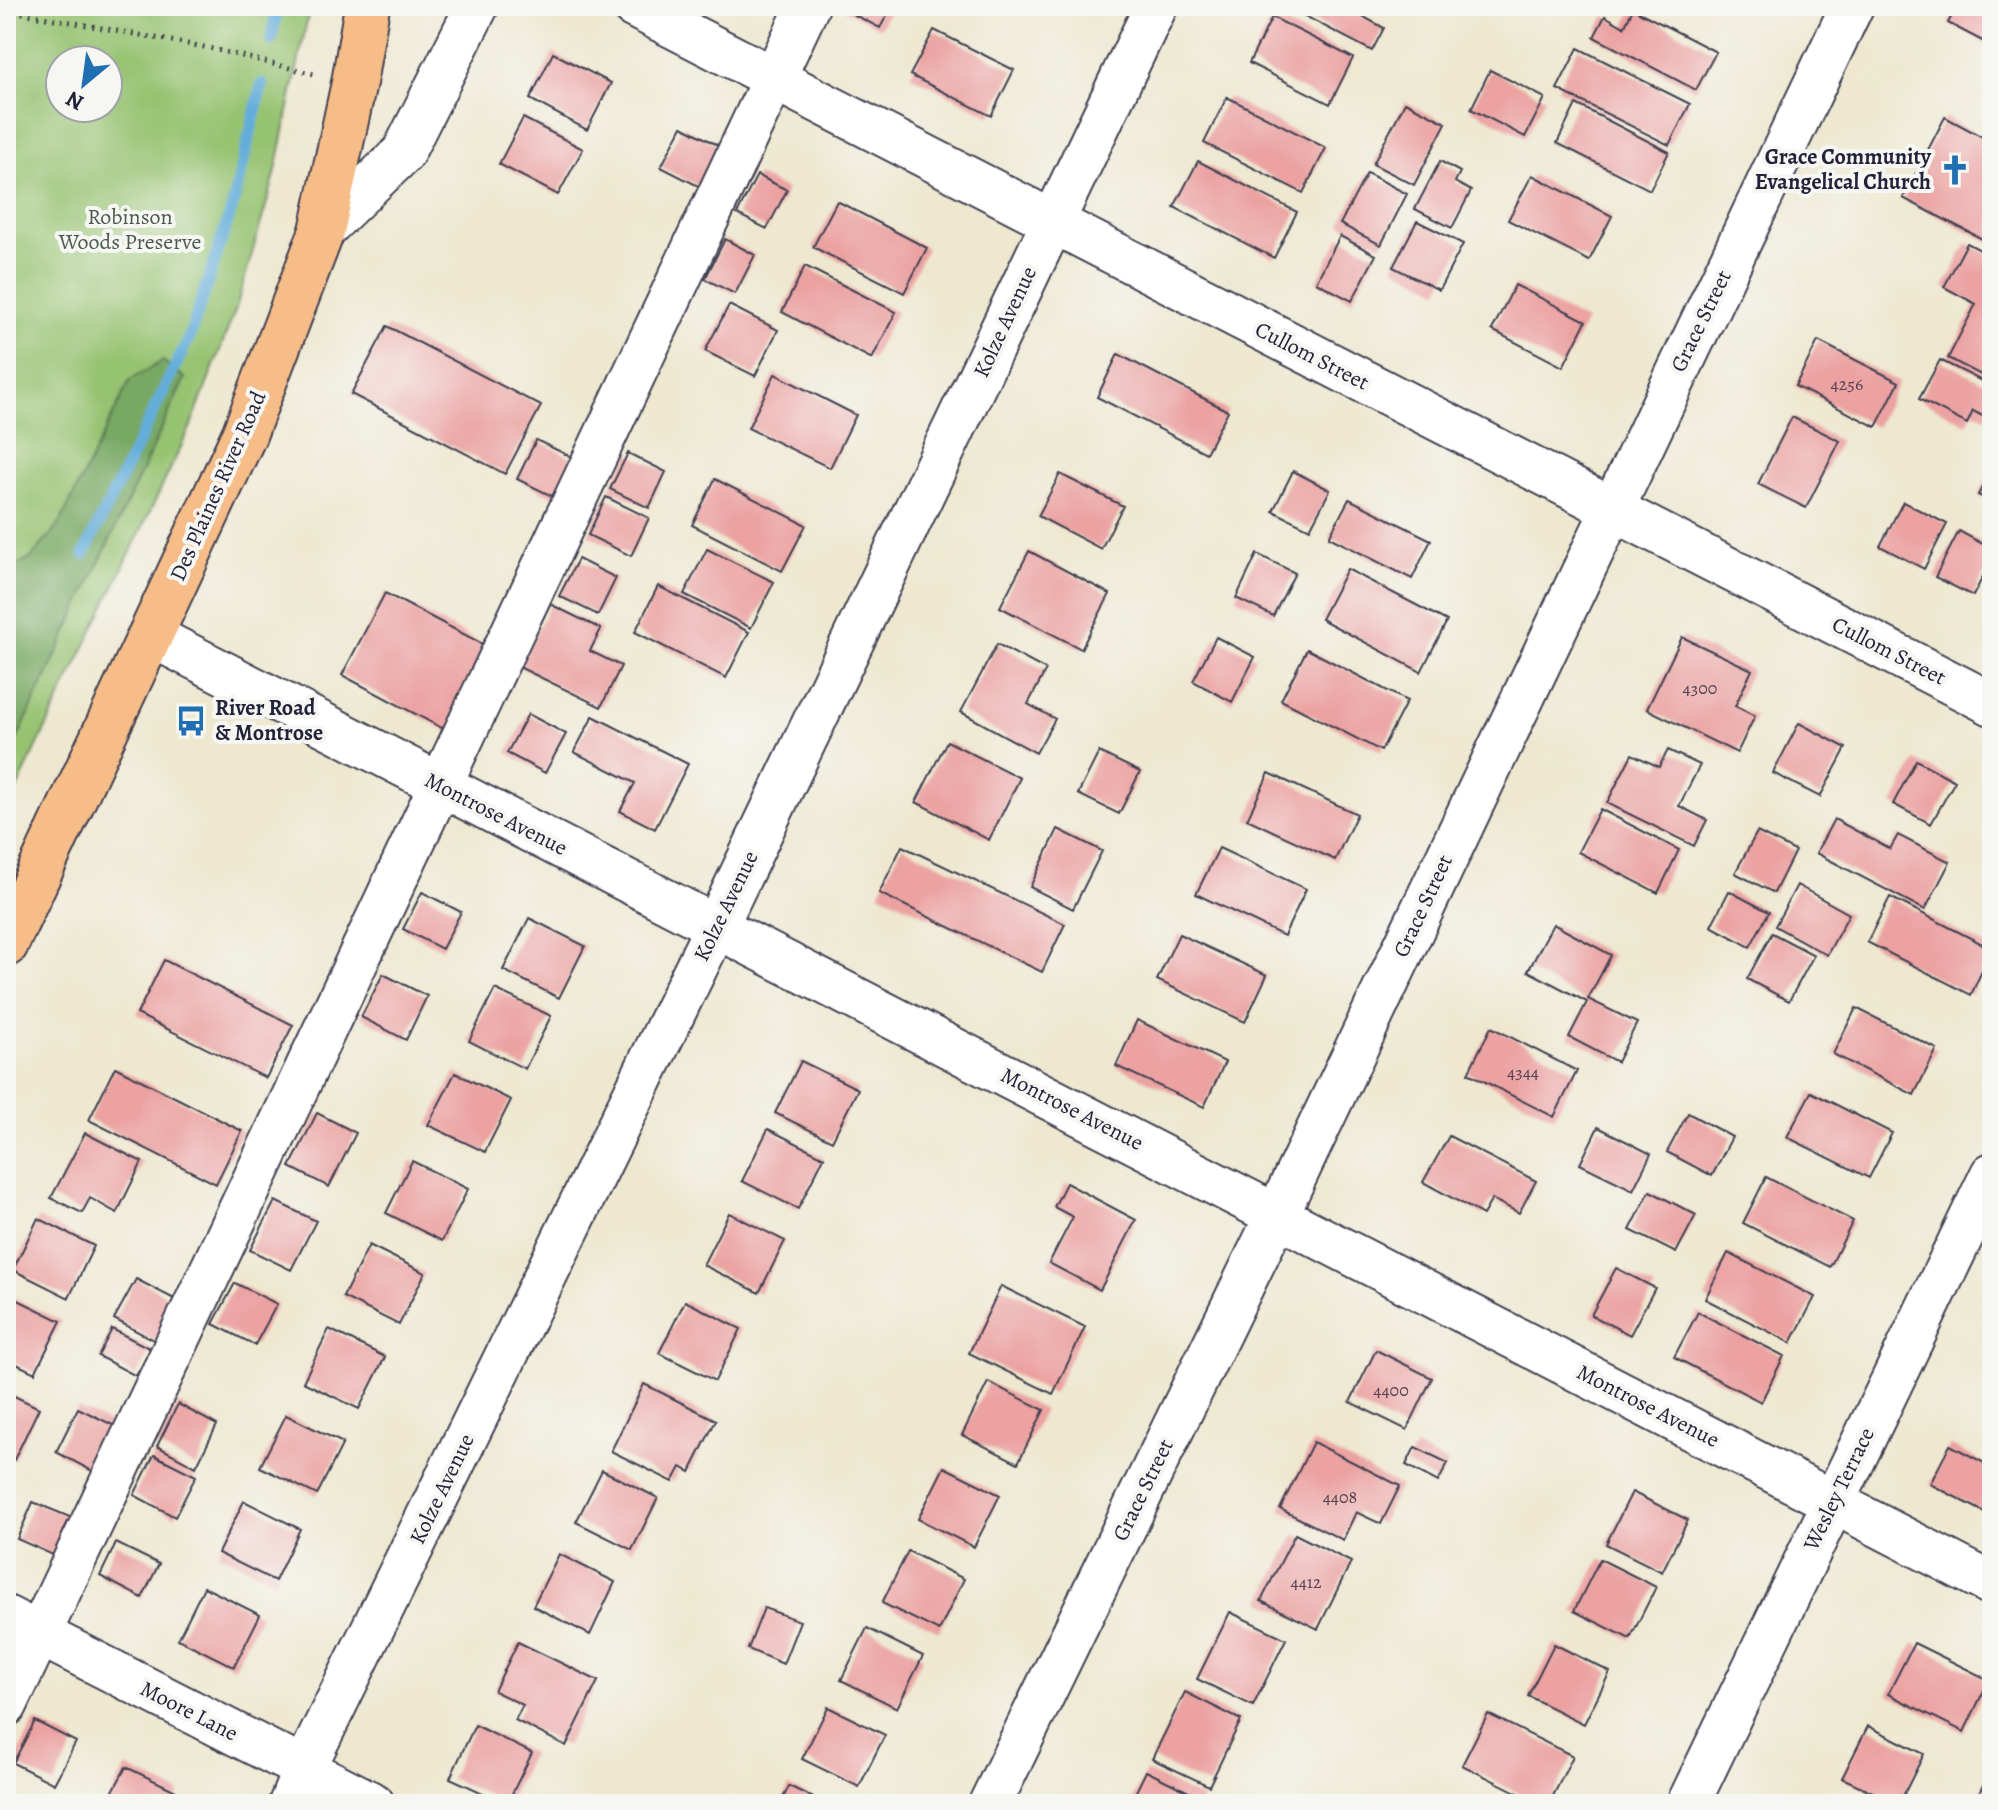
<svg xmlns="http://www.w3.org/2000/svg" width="1998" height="1810" viewBox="0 0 1998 1810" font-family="Alegreya,serif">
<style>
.green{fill:#96c371;stroke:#5c7256;stroke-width:2;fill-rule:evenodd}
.forest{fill:#78a963;stroke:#4d664f;stroke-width:2}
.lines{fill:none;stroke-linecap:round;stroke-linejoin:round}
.stream{stroke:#63addb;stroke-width:12}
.building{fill:#eba2a1}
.minor-casing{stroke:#414051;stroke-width:46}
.major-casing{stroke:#414051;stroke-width:48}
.path{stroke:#414051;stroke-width:5;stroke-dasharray:2 6;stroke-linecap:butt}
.minor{stroke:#fff;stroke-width:42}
.major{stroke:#f7bd88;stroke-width:44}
.labels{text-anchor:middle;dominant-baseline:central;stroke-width:8;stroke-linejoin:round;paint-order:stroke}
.number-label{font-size:18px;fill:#544254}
.poi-label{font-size:22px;font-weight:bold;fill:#22223b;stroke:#f6f6f2;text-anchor:end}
.park-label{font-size:22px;fill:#4b5a4e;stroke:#f6f6f2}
.street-label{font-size:22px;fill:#22223b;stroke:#f6f6f2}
</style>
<rect width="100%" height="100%" fill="#f6f6f2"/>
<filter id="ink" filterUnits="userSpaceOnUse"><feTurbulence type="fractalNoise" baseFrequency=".0125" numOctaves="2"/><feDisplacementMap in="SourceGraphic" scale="16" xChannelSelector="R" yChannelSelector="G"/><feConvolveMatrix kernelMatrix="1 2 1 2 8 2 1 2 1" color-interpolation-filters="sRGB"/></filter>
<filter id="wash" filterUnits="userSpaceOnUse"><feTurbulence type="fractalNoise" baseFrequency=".006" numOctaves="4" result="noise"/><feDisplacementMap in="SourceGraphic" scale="32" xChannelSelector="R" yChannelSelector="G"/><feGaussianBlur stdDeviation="1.8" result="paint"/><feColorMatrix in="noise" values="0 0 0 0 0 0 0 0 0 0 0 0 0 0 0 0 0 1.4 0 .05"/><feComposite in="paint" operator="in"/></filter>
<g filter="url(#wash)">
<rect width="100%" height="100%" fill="#eee8d0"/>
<path class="green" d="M 6,6 L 310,6 L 275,175 L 236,308 L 191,426 L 6,811 ZM 60,60 L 108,60 L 108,108 L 60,108 Z"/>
<path class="forest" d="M 163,361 L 185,378 L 6,763 L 6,570 L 30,559 L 59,525 L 130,380 Z"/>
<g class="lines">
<path class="stream" d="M 271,40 L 278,6
M 84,554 L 189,338 L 232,208 L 262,84"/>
</g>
<g id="blocks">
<path class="building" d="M 837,6 L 892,6 L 880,28 Z
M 1308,6 L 1353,6 L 1351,10 L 1384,28 L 1372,51 L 1303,15 Z
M 1957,6 L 1992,6 L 1992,46 L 1948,23 Z
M 1633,9 L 1716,52 L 1696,90 L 1594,37 L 1605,16 L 1624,27 Z
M 1272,17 L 1353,58 L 1330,104 L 1249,63 Z
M 934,30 L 1014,70 L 991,116 L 910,75 Z
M 1578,48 L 1690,104 L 1669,145 L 1557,89 Z
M 553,53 L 611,83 L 587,130 L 530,99 Z
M 1490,70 L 1545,98 L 1525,137 L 1471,109 Z
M 1227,97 L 1326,148 L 1303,193 L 1204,143 Z
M 1405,102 L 1446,123 L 1414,185 L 1373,164 Z
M 1576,104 L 1669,152 L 1650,190 L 1557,143 Z
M 1945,117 L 1992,142 L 1992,244 L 1903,198 Z
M 523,118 L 583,149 L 558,195 L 499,164 Z
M 682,126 L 725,149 L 704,189 L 661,167 Z
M 1198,161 L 1297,212 L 1274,258 L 1174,207 Z
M 1440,161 L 1460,172 L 1455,182 L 1471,191 L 1452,228 L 1415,209 Z
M 1367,173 L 1407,194 L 1381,245 L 1340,224 Z
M 757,175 L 787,190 L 767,229 L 737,214 Z
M 1532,175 L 1612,216 L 1589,261 L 1508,220 Z
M 837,201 L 927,248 L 904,293 L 813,247 Z
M 1417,221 L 1463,244 L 1439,290 L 1393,267 Z
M 1340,236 L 1376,255 L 1352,301 L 1316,282 Z
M 725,239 L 755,255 L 735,294 L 705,279 Z
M 1967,243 L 1992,256 L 1992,369 L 1987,378 L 1948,358 L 1976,304 L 1944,287 Z
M 805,266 L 896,312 L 872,359 L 782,312 Z
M 1515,285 L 1586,321 L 1563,367 L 1492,330 Z
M 729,305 L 778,330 L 755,376 L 705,351 Z
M 387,326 L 541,406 L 505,474 L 351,394 Z
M 1818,341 L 1899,382 L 1876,427 L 1795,386 Z
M 1118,354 L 1228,411 L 1206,453 L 1097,397 Z
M 1940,360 L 1992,386 L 1992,421 L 1973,411 L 1967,424 L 1919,399 Z
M 775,374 L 856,415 L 830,468 L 748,428 Z
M 1792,417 L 1840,441 L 1806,508 L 1758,484 Z
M 536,440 L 580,461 L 560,500 L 517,479 Z
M 628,453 L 666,472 L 649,508 L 610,489 Z
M 1992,468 L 1992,502 L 1978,495 Z
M 1293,471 L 1330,490 L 1310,529 L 1273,511 Z
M 1060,474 L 1123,506 L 1101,549 L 1038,516 Z
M 715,479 L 806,525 L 782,571 L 692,525 Z
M 606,497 L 649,518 L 631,556 L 588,535 Z
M 1349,499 L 1431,540 L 1412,579 L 1329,537 Z
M 1903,502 L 1947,524 L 1924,569 L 1880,546 Z
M 1959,531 L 1992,549 L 1992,559 L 1973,596 L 1935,577 Z
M 707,549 L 774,582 L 751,628 L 684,594 Z
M 1029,551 L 1110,594 L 1081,649 L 1000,607 Z
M 1257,554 L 1295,573 L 1273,616 L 1236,598 Z
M 578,559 L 616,578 L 598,615 L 559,596 Z
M 1347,569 L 1447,621 L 1421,672 L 1321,619 Z
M 658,586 L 749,632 L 726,678 L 635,632 Z
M 385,593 L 494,650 L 451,733 L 342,675 Z
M 550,604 L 601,629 L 590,651 L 621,666 L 601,707 L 519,667 Z
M 1216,637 L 1255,657 L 1232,702 L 1193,681 Z
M 1682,637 L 1752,670 L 1735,706 L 1755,716 L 1737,753 L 1647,709 Z
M 997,644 L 1046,670 L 1028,704 L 1055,719 L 1036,753 L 961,712 Z
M 1307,649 L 1407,701 L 1381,751 L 1281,700 Z
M 528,714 L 566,734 L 545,773 L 507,753 Z
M 593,716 L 688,764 L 655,829 L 620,811 L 635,783 L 574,752 Z
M 1799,723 L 1846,748 L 1820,797 L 1773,773 Z
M 947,741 L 1020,778 L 989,840 L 916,802 Z
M 1668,750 L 1700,765 L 1679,806 L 1707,820 L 1694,846 L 1607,803 L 1632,754 L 1659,767 Z
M 1099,752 L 1140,772 L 1119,814 L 1078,794 Z
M 1916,760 L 1955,781 L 1931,824 L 1893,804 Z
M 1269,773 L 1357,814 L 1335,860 L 1247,819 Z
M 1600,809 L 1679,850 L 1658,893 L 1578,852 Z
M 1834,819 L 1890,849 L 1898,835 L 1950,862 L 1925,910 L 1816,853 Z
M 1058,829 L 1102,851 L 1073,909 L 1030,887 Z
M 1757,832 L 1795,851 L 1774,893 L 1735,873 Z
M 902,846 L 1065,924 L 1042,972 L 879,893 Z
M 1219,848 L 1306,889 L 1284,936 L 1196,894 Z
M 1797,885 L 1849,914 L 1827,955 L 1775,926 Z
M 1729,891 L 1769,912 L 1750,947 L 1711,926 Z
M 422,892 L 461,912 L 442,949 L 403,929 Z
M 1890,897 L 1992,949 L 1971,995 L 1867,942 Z
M 529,918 L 585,946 L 559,998 L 503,970 Z
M 1553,924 L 1611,955 L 1588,999 L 1637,1023 L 1617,1062 L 1569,1037 L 1587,1002 L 1528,971 Z
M 1772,933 L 1814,955 L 1789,1001 L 1747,979 Z
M 1179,934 L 1267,975 L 1245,1022 L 1157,980 Z
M 164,960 L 293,1025 L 266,1078 L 137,1014 Z
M 383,974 L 427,996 L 406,1040 L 361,1017 Z
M 495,989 L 551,1016 L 525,1069 L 469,1041 Z
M 1856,1008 L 1937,1049 L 1914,1095 L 1833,1054 Z
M 1137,1020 L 1225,1062 L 1204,1107 L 1116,1066 Z
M 1491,1027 L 1577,1071 L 1554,1117 L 1468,1073 Z
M 801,1061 L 858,1089 L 832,1141 L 775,1113 Z
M 115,1067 L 242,1131 L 216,1184 L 89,1120 Z
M 455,1073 L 511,1100 L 485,1152 L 428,1125 Z
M 1811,1092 L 1892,1133 L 1869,1178 L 1787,1137 Z
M 317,1113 L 356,1133 L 329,1187 L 290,1167 Z
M 1688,1113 L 1732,1137 L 1712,1176 L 1667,1152 Z
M 1598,1127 L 1651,1154 L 1633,1190 L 1580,1164 Z
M 768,1129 L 824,1157 L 798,1209 L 742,1181 Z
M 85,1133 L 142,1162 L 117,1213 L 90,1198 L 82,1213 L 51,1198 Z
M 1449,1136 L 1536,1181 L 1519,1213 L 1492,1199 L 1483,1215 L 1423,1182 Z
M 412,1161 L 468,1189 L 442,1241 L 386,1213 Z
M 1766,1177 L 1853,1221 L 1830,1267 L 1743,1223 Z
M 1066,1183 L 1136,1220 L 1100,1290 L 1049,1263 L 1073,1217 L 1054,1207 Z
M 1650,1191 L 1696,1215 L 1676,1253 L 1630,1230 Z
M 275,1201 L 316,1221 L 291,1270 L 250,1250 Z
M 729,1213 L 785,1241 L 759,1293 L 703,1265 Z
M 38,1218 L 94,1246 L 69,1298 L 13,1270 Z
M 369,1245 L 425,1273 L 399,1325 L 343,1297 Z
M 1728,1253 L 1815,1297 L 1791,1343 L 1705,1299 Z
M 1616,1268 L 1655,1288 L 1630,1335 L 1591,1315 Z
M 136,1279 L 178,1301 L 157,1342 L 114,1319 Z
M 235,1283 L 277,1304 L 255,1345 L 213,1324 Z
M 1001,1286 L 1085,1327 L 1053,1394 L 969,1353 Z
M 6,1294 L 61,1321 L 35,1373 L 6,1359 Z
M 685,1301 L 741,1329 L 715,1381 L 659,1353 Z
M 1698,1312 L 1784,1356 L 1761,1402 L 1674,1357 Z
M 112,1329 L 151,1349 L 136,1376 L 98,1356 Z
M 329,1329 L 385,1357 L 359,1409 L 303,1382 Z
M 1376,1350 L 1432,1378 L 1407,1430 L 1350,1402 Z
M 988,1382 L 1044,1410 L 1018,1463 L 962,1435 Z
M 644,1384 L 716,1420 L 690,1472 L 681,1467 L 673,1482 L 611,1451 Z
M 6,1392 L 39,1408 L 14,1460 L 6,1456 Z
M 178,1404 L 217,1425 L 196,1467 L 157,1446 Z
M 78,1408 L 121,1429 L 98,1474 L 56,1452 Z
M 286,1415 L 343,1443 L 317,1495 L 260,1467 Z
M 1313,1442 L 1400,1486 L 1381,1524 L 1356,1512 L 1343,1540 L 1280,1509 Z
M 1950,1445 L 1992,1467 L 1992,1516 L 1930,1484 Z
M 1415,1447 L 1448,1463 L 1438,1482 L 1406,1465 Z
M 154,1455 L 196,1476 L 175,1517 L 134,1495 Z
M 944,1467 L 1000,1495 L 974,1547 L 918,1519 Z
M 602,1470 L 658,1498 L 632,1550 L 576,1522 Z
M 1632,1492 L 1688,1520 L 1662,1572 L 1606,1544 Z
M 244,1501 L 300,1529 L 275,1581 L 218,1553 Z
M 33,1502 L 70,1517 L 53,1555 L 17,1539 Z
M 1295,1534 L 1351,1562 L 1318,1629 L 1261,1601 Z
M 116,1543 L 159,1564 L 142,1598 L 100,1576 Z
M 908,1551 L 964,1579 L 939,1631 L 882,1603 Z
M 559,1554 L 615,1582 L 590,1635 L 533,1606 Z
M 1600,1559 L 1656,1587 L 1630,1639 L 1574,1611 Z
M 204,1587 L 260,1615 L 234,1667 L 178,1639 Z
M 764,1608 L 800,1621 L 783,1664 L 748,1649 Z
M 1230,1612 L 1286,1639 L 1253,1706 L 1197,1679 Z
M 867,1628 L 923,1656 L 897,1708 L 841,1680 Z
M 518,1642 L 598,1681 L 566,1746 L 515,1720 L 523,1705 L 494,1691 Z
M 1914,1643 L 1989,1680 L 1964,1732 L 1888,1694 Z
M 1554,1644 L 1610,1672 L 1584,1724 L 1528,1696 Z
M 1185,1692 L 1241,1720 L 1209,1786 L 1152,1759 Z
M 828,1707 L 885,1735 L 859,1787 L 802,1759 Z
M 1488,1714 L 1573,1756 L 1549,1804 L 1540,1804 L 1462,1765 Z
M 35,1721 L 76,1742 L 54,1784 L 13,1763 Z
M 475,1725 L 532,1753 L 507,1804 L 450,1778 Z
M 1868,1726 L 1924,1754 L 1899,1804 L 1842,1778 Z
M 126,1767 L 180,1793 L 174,1804 L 106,1804 Z
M 1146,1771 L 1203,1799 L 1200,1804 L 1130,1804 Z
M 1985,1781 L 1992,1784 L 1992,1804 L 1974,1804 Z
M 789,1786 L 826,1804 L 780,1804 Z"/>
</g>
</g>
<g filter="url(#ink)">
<use href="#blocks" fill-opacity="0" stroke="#414051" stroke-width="2"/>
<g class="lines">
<g class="minor-casing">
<path id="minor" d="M 633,6 L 1992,704
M 322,231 L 403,153 L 477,6
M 152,636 L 1992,1584
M 6,1617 L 373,1804
M 6,1705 L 808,6
M 290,1804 L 304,1769 L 716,927 L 1156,6
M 990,1804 L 1277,1215 L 1852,6
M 1688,1804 L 1992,1174"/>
</g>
<g class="major-casing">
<path id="major" d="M 6,944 L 244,435 L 322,231 L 354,83 L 367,6"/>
</g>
<path class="path" d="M 6,10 L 209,48 L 314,74"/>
<use href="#minor" class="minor"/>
<use href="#major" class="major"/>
</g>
</g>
<defs>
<g id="church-bare" transform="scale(2.4)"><path d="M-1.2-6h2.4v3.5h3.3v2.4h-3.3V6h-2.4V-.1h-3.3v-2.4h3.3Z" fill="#1f6fb2" stroke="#f6f6f2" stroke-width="2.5" paint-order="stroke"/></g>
<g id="bus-bare" transform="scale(2.4)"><path d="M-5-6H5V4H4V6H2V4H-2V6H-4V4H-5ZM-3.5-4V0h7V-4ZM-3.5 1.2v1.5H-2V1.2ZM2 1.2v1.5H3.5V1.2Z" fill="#1f6fb2" stroke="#f6f6f2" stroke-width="2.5" paint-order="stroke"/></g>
</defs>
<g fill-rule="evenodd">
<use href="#church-bare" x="1955" y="170"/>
<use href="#bus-bare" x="191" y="721"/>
</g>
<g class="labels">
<g class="number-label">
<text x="1847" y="384">4256</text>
<text x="1700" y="688">4300</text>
<text x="1523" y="1072">4344</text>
<text x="1391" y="1390">4400</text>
<text x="1340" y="1497">4408</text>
<text x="1306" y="1582">4412</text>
</g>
<g class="poi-label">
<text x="1931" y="157">Grace Community<tspan x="1931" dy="25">Evangelical Church</tspan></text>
<text x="215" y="708" text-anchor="start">River Road<tspan x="215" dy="25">&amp; Montrose</tspan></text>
</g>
<g class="park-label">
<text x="130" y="217">Robinson<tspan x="130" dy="25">Woods Preserve</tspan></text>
</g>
<g class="street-label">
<text transform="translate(1701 321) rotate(-64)">Grace Street</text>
<text transform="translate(1005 322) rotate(-65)">Kolze Avenue</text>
<text transform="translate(1312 356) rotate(27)">Cullom Street</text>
<text transform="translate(218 486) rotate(-66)">Des Plaines River Road</text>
<text transform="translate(1889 651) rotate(27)">Cullom Street</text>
<text transform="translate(496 814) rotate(27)">Montrose Avenue</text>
<text transform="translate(726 906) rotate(-64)">Kolze Avenue</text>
<text transform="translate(1423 906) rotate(-65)">Grace Street</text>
<text transform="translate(1072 1109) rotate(27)">Montrose Avenue</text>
<text transform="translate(1648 1406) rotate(27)">Montrose Avenue</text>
<text transform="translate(442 1489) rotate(-64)">Kolze Avenue</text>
<text transform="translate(1839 1489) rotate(-64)">Wesley Terrace</text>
<text transform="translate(1143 1490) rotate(-64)">Grace Street</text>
<text transform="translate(189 1711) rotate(27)">Moore Lane</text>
</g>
</g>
<rect width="1998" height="1810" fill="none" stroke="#f6f6f2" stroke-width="32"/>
<g transform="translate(84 84) rotate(209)"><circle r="38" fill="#f6f6f2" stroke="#a1a1a9" stroke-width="2"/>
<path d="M0-6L14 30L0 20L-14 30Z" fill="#1f6fb2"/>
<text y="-12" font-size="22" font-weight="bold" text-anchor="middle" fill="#22223b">N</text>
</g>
</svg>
